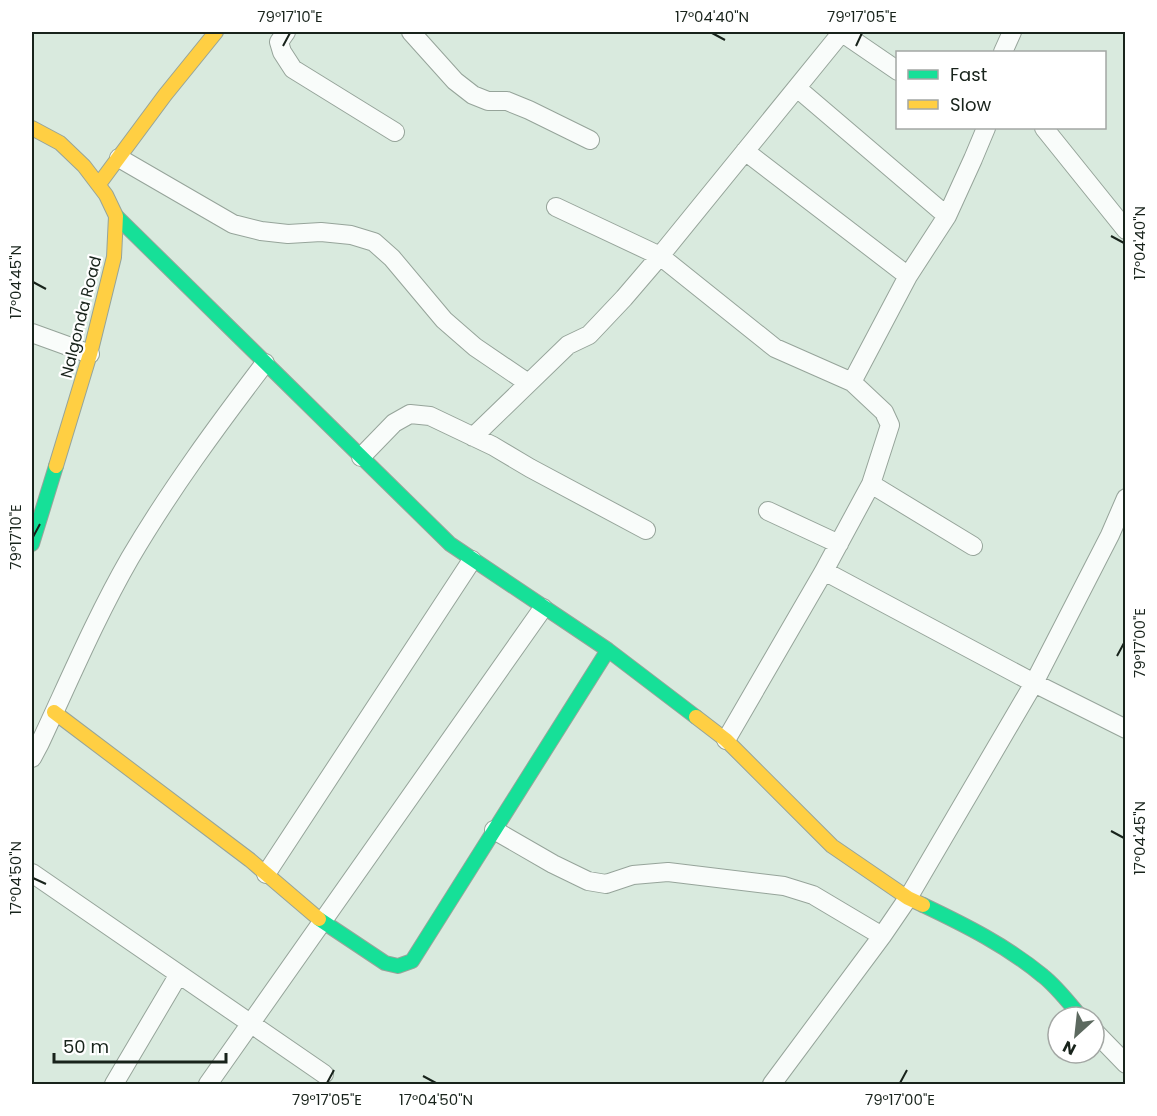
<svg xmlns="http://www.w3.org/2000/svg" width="1157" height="1116" viewBox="0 0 1157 1116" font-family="Poppins,sans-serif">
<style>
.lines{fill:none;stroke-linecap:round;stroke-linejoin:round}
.street-casing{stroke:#96a49a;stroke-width:20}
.fast-casing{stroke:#96a49a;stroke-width:16}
.slow-casing{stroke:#96a49a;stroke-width:16}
.street{stroke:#f9fcfa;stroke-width:18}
.fast{stroke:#16e098;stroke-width:14}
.slow{stroke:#ffcf43;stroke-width:14}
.ticks{fill:none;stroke:#18231b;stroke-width:2}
.labels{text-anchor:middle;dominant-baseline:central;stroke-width:4.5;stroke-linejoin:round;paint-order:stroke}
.street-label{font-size:16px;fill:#18231b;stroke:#fff}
.neatline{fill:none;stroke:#18231b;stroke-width:2}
.ticks-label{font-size:15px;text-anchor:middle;fill:#18231b}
</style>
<rect width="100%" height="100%" fill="#d9eade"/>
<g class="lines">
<g class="street-casing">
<path id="street" d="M 286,32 L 279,42 L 282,52 L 293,69 L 395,132
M 411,32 L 455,81 L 473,95 L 488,101 L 507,101 L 529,110 L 590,140
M 841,32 L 898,71
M 1003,52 L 1012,32
M 797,88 L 947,216
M 1044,128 L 1126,230
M 745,151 L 908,276
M 119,158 L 233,224 L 261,231 L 288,234 L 321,232 L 351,235 L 374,242 L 392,258 L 444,320 L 475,347 L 528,383
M 556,207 L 660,256 L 775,348 L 852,382
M 32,333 L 90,354
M 473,437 L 568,345 L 589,335 L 624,298 L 660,256 L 842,32
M 361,457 L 394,423 L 410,414 L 430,416 L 493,446 L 530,468 L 646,530
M 871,484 L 973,546
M 768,511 L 839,544
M 824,571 L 1034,683 L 1126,729
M 726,740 L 824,571 L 871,484 L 890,425 L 884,412 L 852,382 L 908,276 L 947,216 L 973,159 L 986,128
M 32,758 L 40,743 C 69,681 96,617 130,558 C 170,490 217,426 265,363
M 494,830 L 553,864 L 588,881 L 606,884 L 633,875 L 668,872 L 784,886 L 813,895 L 882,936
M 32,873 L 324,1074
M 266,874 L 472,560
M 1094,1031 L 1126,1064
M 114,1084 L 179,974
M 208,1084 L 543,608
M 772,1084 L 882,936 L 908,898 L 1034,683 L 1110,535 L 1126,498"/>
</g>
<g class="fast-casing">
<path id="fast" d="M 116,216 L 450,544 L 608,650 L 696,717
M 32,544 L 56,466
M 923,905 C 965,925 1007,946 1043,976 C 1057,987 1069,1003 1081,1017
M 319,919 L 385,963 L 398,966 L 412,961 L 608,650"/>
</g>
<g class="slow-casing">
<path id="slow" d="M 32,128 L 60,143 L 84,166 L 106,195 L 116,216 L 114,257 L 90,354 L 56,466
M 99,184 L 165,95 L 216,32
M 54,712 L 250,860 L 319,919
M 696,717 L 726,740 L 832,846 L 908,898 L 923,905"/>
</g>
<use href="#street" class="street"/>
<use href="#fast" class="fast"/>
<use href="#slow" class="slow"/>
</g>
<path class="ticks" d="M 712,33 L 725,40M 283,46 L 290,33M 856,46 L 862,33M 1111,236 L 1124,243M 33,282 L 46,289M 33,537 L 40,524M 1117,656 L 1124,643M 1111,831 L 1124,838M 33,878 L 46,884M 423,1076 L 436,1083M 327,1083 L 334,1070M 900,1083 L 907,1070"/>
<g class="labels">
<g class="street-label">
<text transform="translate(81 317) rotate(-76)">Nalgonda Road</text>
</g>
</g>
<rect width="1157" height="1116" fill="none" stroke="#ffffff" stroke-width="66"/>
<rect x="896" y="51" width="210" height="78" fill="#ffffff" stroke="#a3a7a4" stroke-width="1.5"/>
<rect x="908" y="70" width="30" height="9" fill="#16e098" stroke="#a3a7a4" stroke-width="1.5"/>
<text x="950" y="81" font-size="18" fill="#18231b">Fast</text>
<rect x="908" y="100" width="30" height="9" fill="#ffcf43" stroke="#a3a7a4" stroke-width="1.5"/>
<text x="950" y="111" font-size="18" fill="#18231b">Slow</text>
<g transform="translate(1076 1035) rotate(207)"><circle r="28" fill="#ffffff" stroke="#a3a7a4" stroke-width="1.5"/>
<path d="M0-4.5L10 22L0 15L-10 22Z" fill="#5c695f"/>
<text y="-9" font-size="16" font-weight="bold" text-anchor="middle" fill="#18231b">N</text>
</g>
<path d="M54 1053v9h172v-9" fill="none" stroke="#18231b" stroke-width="3"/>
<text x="63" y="1053" font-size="18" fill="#18231b" stroke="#ffffff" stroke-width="4.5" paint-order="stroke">50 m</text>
<rect x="33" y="33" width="1091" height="1050" class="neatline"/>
<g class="ticks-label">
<text x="290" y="22">79°17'10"E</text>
<text x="712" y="22">17°04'40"N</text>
<text x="862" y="22">79°17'05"E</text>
<text transform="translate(1140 243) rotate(-90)" y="5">17°04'40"N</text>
<text transform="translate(16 282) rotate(-90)" y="5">17°04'45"N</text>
<text transform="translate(16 537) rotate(-90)" y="5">79°17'10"E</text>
<text transform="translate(1140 643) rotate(-90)" y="5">79°17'00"E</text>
<text transform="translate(1140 838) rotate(-90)" y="5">17°04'45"N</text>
<text transform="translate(16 878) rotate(-90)" y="5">17°04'50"N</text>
<text x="327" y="1105">79°17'05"E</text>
<text x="436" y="1105">17°04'50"N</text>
<text x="900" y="1105">79°17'00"E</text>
</g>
</svg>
